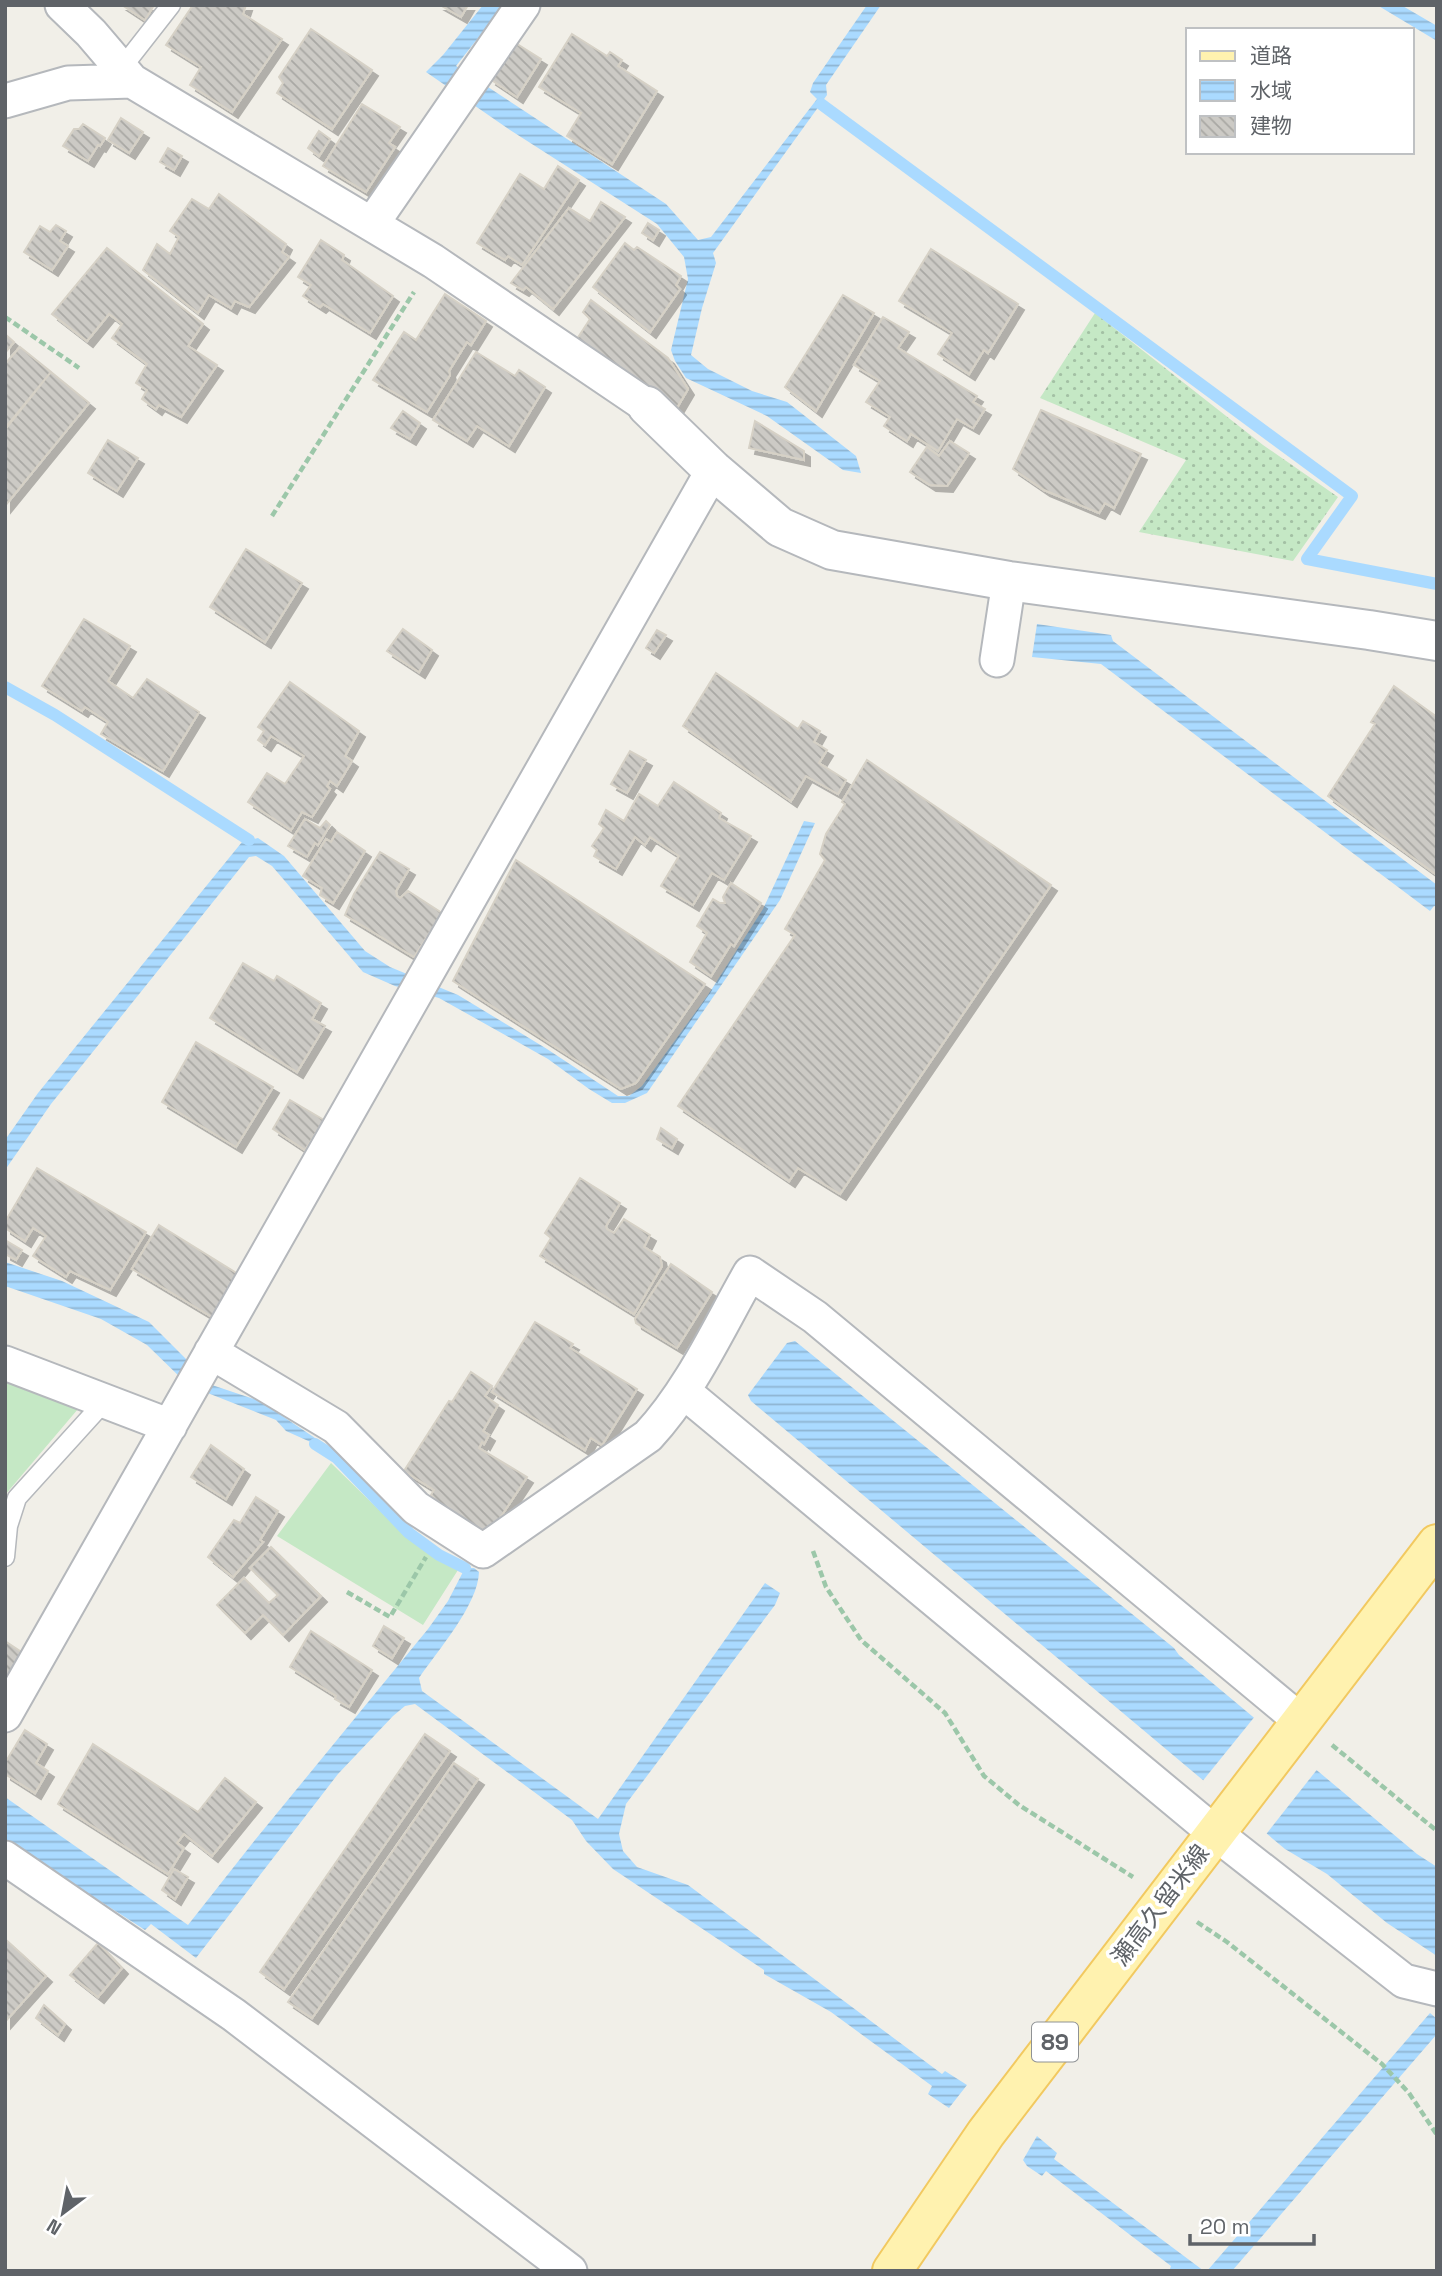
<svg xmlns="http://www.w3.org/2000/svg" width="1442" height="2276" viewBox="0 0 1442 2276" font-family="'Space Grotesk','Noto Sans JP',sans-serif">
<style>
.grass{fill:#c5e8c5}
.garden{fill:url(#garden-dots)}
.water{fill:url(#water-rules)}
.pier{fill:#f1efe8}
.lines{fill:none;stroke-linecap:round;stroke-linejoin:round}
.stream{stroke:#aadaff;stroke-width:12}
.building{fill:url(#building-back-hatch);stroke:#d6d1c6;stroke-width:2;filter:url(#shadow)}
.service-casing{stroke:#b5b8bc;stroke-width:21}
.minor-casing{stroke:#b5b8bc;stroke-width:37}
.tertiary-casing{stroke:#b5b8bc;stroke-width:42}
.primary-casing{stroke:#f2c960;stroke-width:42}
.path{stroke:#9cc7a9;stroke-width:4.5;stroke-dasharray:7 3.5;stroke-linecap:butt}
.service{stroke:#fff;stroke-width:18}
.minor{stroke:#fff;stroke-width:33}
.tertiary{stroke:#fff;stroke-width:38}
.primary{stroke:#fff2af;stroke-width:38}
.labels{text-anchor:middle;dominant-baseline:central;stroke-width:7;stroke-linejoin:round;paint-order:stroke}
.shield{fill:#fff;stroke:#8f9295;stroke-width:2}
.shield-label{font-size:23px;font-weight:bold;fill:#5f6368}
.street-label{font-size:24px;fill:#5f6368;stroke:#fff}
</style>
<defs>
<pattern id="garden-dots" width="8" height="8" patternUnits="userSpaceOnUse" patternTransform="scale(1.75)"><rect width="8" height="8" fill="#c5e8c5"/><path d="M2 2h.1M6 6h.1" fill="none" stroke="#a3c0a4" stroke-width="1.8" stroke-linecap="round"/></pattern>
<pattern id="water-rules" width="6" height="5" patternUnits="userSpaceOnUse" patternTransform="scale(1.75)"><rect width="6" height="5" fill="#aadaff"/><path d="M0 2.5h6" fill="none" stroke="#8eb4d2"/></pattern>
<pattern id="building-back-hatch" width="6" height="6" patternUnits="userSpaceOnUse" patternTransform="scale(1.75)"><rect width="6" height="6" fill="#cccac5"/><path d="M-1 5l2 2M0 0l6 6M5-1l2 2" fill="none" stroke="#a9a8a4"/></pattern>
<filter id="shadow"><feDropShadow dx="6" dy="6" stdDeviation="0" flood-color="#0004"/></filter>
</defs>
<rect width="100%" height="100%" fill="#f1efe8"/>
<path class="grass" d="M 5,1377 L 78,1409 L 5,1495 Z
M 331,1463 L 411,1541 L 458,1570 L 423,1625 L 277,1536 Z"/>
<path class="garden" d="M 1095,313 L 1263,445 L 1338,497 L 1293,561 L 1139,532 L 1186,460 L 1040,398 Z"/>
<path class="water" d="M 483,5 L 504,5 L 456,66 L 666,204 L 698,240 L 711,237 L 817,99 L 810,92 L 813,83 L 867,5 L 881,5 L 826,85 L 827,95 L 713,253 L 716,263 L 702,308 L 691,355 L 708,369 L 752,391 L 787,402 L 856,456 L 861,473 L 843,470 L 767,416 L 686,378 L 675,361 L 671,350 L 688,279 L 684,257 L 657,224 L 510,130 L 426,72 L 443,55 Z
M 1377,5 L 1401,5 L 1437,26 L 1437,41 Z
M 1037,624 L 1111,635 L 1113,641 L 1437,885 L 1437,907 L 1434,906 L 1430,911 L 1101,664 L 1032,657 Z
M 804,821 L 815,823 L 780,900 L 647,1093 L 625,1103 L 612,1103 L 589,1089 L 548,1059 L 439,998 L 395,986 L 363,972 L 272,866 L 256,856 L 249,857 L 51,1104 L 5,1170 L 5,1140 L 38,1093 L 242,842 L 258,838 L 284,856 L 365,951 L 390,967 L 458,995 L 547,1049 L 618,1096 L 629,1096 L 642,1086 L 708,995 L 763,909 Z
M 5,1262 L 62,1281 L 149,1322 L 212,1385 L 260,1401 L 315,1438 L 315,1444 L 286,1431 L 276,1420 L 200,1390 L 183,1380 L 147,1345 L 101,1319 L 5,1286 Z
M 795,1341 L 1174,1648 L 1179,1655 L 1417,1854 L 1437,1867 L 1437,1956 L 1387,1923 L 1327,1874 L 1285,1849 L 751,1401 L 748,1395 L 787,1343 Z
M 465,1568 L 474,1568 L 479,1572 C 478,1605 438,1650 419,1678 L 422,1691 L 598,1819 L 765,1583 L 780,1593 L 775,1605 L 626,1804 L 619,1834 L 623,1851 L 637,1867 L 688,1885 L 942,2074 L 945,2071 L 967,2085 L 949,2108 L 928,2094 L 932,2086 L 831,2012 L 764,1974 L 764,1970 L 613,1869 L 586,1841 L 572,1820 L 415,1704 L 405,1706 L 393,1716 L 338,1774 L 196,1958 L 151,1924 L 145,1930 L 5,1840 L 5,1797 L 188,1925 L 255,1840 L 428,1629 L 448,1601 Z
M 1430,2013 L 1437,2019 L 1437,2034 L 1232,2271 L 1207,2271 Z
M 1037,2136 L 1057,2153 L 1054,2159 L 1204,2271 L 1170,2269 L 1171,2266 L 1046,2171 L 1042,2176 L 1027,2166 L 1023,2160 Z"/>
<path class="pier" d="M 1256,1715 L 1319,1767 L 1264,1837 L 1201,1783 Z"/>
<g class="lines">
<path class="stream" d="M 821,104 L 1352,496 L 1307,559 L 1437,584
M 5,687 L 55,715 L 249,840
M 315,1444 L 337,1458 L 409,1533 L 439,1555 L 465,1568"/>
</g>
<path class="building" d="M 122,5 L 154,5 L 145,20 Z
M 193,5 L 246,5 L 243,14 L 282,39 L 232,112 L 190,85 L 201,67 L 166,45 Z
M 440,5 L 468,5 L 461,17 Z
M 311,29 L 372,70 L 332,129 L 277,93 L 283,83 L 279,77 Z
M 572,34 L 607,56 L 610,52 L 622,60 L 618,66 L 657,91 L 612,164 L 567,136 L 581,113 L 539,87 Z
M 514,42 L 541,59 L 517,97 L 490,79 Z
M 362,104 L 400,127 L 389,143 L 395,147 L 366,192 L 323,166 Z
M 121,118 L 143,132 L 129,153 L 108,140 Z
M 83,124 L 105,138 L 100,146 L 98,145 L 88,161 L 63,146 L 74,129 L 79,129 Z
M 319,131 L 330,139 L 319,156 L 308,148 Z
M 168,148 L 182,156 L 174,170 L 160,162 Z
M 558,166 L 579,180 L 522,265 L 508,256 L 505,260 L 477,243 L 520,174 L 544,189 Z
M 219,194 L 286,244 L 282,252 L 289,257 L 249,307 L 235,301 L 231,308 L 209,295 L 198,313 L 143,270 L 157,244 L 170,254 L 179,237 L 170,231 L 192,199 L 209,209 Z
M 601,202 L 625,217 L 553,309 L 526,287 L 523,290 L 511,283 L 569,208 L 590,221 Z
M 648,223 L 659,230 L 653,240 L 642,233 Z
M 56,225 L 66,231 L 60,241 L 68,246 L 52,270 L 24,252 L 40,226 L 50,232 Z
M 321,240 L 344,255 L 342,260 L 393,296 L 370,333 L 323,304 L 320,307 L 303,296 L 311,285 L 298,277 Z
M 625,243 L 634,250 L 637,247 L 681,276 L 676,285 L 680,289 L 650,332 L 593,287 Z
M 107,248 L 203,324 L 188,346 L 217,365 L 181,417 L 159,405 L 156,409 L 142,399 L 147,390 L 136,383 L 147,364 L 112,338 L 122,324 L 109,314 L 87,341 L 52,314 Z
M 931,249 L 1018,304 L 988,353 L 984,350 L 969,374 L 938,354 L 952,333 L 899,301 Z
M 445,294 L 486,321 L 471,345 L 467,342 L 449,371 L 450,375 L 427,412 L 373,380 L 404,332 L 416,340 Z
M 843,295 L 874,313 L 816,411 L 785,387 Z
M 591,300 L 668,358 L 688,389 L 675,411 L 577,339 L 590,319 L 583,312 Z
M 883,317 L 909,332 L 898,348 L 977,396 L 973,402 L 985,409 L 973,428 L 957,419 L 938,451 L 911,434 L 907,441 L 884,426 L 890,417 L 866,402 L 880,381 L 854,365 Z
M 5,334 L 14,342 L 5,353 Z
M 20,347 L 51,372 L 5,428 L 5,364 Z
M 476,352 L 515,376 L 519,370 L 545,387 L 509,446 L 477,426 L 467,441 L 433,420 Z
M 51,372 L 89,403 L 5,506 L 5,430 Z
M 1041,410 L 1141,454 L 1114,508 L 1105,503 L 1099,513 L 1044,490 L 1013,469 Z
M 403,411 L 420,423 L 410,439 L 391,428 Z
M 755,421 L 804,451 L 804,460 L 749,448 Z
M 108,440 L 138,458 L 117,491 L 88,473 Z
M 950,441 L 969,453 L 947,486 L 930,485 L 910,472 L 927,447 L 939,456 Z
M 246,549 L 302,583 L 265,642 L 210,607 Z
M 84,619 L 130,646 L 108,681 L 133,698 L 147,679 L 199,712 L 163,771 L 101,734 L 108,722 L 85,707 L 82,711 L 42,686 Z
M 403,629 L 432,650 L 419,672 L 387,651 Z
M 657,630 L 666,635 L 654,653 L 646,648 Z
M 716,673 L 798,729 L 803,721 L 820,731 L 814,742 L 827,750 L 819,763 L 846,780 L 838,794 L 806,776 L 791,801 L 683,726 Z
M 290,682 L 359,731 L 345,756 L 352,761 L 337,786 L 330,781 L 327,786 L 330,789 L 312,817 L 302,812 L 291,830 L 248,802 L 267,773 L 285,784 L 304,756 L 271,736 L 265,745 L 258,740 L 264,731 L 258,727 Z
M 1394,686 L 1437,717 L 1437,875 L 1328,796 L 1375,724 L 1371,722 Z
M 630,751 L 646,760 L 627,793 L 611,784 Z
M 867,760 L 1051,885 L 840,1194 L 798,1168 L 789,1181 L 678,1106 L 795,935 L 785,929 L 825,860 L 820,854 L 826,834 L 845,804 L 842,802 Z
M 674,782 L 721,813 L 719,818 L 751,836 L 724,880 L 712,873 L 693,905 L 661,886 L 679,856 L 650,837 L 645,845 L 635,837 L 616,869 L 594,856 L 597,850 L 592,846 L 604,828 L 599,824 L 606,810 L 624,821 L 639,794 L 658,806 Z
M 305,819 L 320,828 L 326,821 L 330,825 L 318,845 L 315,843 L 307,857 L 288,846 Z
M 337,832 L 365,851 L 333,903 L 320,895 L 322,888 L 303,876 L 326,839 L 331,842 Z
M 380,852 L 409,869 L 396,891 L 397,896 L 400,898 L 408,891 L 442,913 L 414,957 L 345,915 L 354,894 Z
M 516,860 L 705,984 L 636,1083 L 621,1089 L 453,981 Z
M 731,883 L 761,903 L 734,946 L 731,944 L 711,976 L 690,962 L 707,933 L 697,926 L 713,899 L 720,903 L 725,903 L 723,897 Z
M 243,963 L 274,981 L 277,976 L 321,1003 L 312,1019 L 325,1026 L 297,1072 L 210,1018 Z
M 196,1042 L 273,1087 L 236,1147 L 162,1102 Z
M 290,1100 L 324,1120 L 305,1150 L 273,1129 Z
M 661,1128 L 677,1139 L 672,1148 L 657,1139 Z
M 37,1168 L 146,1232 L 110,1290 L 70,1271 L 66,1277 L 33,1256 L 46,1236 L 33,1228 L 25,1241 L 5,1228 L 5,1222 Z
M 580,1178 L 620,1203 L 606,1226 L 607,1229 L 614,1233 L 624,1219 L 650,1235 L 644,1247 L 660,1257 L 662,1266 L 634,1314 L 540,1256 L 551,1238 L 545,1233 Z
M 159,1225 L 238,1274 L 212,1317 L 132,1269 Z
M 5,1240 L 22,1250 L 16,1260 L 5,1254 Z
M 671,1264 L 712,1292 L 677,1348 L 636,1323 L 635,1319 Z
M 535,1322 L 573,1344 L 570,1348 L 637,1389 L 602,1445 L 591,1438 L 585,1450 L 492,1392 Z
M 471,1372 L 492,1386 L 485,1396 L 498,1405 L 483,1431 L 489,1435 L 484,1444 L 482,1442 L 479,1448 L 527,1477 L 494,1527 L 482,1531 L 433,1501 L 434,1498 L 431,1495 L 434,1490 L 404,1471 L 449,1401 L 452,1402 Z
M 211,1445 L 244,1469 L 226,1499 L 191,1477 Z
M 256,1497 L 278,1511 L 260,1540 L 263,1542 L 233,1577 L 208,1557 L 234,1520 L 240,1523 Z
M 271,1547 L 321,1596 L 283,1635 L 263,1615 L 245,1633 L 217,1605 L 244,1578 L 269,1603 L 278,1595 L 250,1568 Z
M 384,1626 L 404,1638 L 392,1658 L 373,1646 Z
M 311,1631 L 372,1670 L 349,1707 L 335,1699 L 336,1696 L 290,1667 Z
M 5,1641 L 26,1655 L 5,1688 Z
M 25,1730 L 47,1744 L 36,1763 L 48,1771 L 35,1793 L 5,1774 L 5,1763 Z
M 425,1734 L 450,1751 L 284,1989 L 260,1972 Z
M 93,1744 L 198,1812 L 225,1778 L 256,1802 L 212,1856 L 184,1834 L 177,1843 L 184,1848 L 168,1874 L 58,1804 Z
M 454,1763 L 478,1779 L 312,2018 L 288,2002 Z
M 174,1869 L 188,1877 L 175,1899 L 162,1890 Z
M 5,1939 L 46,1976 L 5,2022 Z
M 98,1943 L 122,1968 L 98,1997 L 70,1975 Z
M 44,2005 L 65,2024 L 58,2035 L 36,2018 Z"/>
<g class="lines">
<g class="service-casing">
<path id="service" d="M 121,69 L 171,5
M 5,1557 L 8,1526 L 17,1498 L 105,1401"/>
</g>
<g class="minor-casing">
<path id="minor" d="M 62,5 L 91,33 L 132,81
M 5,101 L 68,83 L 132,81 L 433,261 L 647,406
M 372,224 L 523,5
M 997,660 L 1009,581
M 211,1352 L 336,1427 L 416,1508 L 483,1551 L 648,1436 C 691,1390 719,1327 750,1273 L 815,1317 L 1302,1722
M 5,1363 L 170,1426
M 683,1391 L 1215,1833 L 1404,1981 L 1437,1989
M 5,1715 L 713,470
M 5,1858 L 234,2015 L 570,2271"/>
</g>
<g class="tertiary-casing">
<path id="tertiary" d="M 647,406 L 713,470 L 780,527 L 832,550 L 1009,581 L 1369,630 L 1437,641"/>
</g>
<g class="primary-casing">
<path id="primary" d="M 892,2271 L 986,2133 L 1437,1544"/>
</g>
<path class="path" d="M 5,317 L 79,368
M 272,516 L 414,292
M 813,1551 L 826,1587 L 861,1640 L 945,1713 L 984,1776 L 1019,1805 L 1133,1877
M 347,1592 L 390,1617 L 426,1557
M 1332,1745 L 1437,1831
M 1197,1922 L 1227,1942 L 1382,2064 L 1409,2093 L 1437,2135"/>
<use href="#service" class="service"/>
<use href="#minor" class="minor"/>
<use href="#tertiary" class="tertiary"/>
<use href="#primary" class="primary"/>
</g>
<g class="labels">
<rect class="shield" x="1032" y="2022.5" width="46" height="39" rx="5"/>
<g class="shield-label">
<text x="1055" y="2042">89</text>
</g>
<g class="street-label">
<text transform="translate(1160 1905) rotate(-53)">瀬高久留米線</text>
</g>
</g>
<rect width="1442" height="2276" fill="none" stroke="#5f6368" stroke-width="14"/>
<rect x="1186" y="28" width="228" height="126" fill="#ffffff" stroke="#bfc1c3" stroke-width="2"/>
<rect x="1200" y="51" width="35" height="10" fill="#fff2af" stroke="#bfc1c3" stroke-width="2"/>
<text x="1250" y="63" font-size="21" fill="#5f6368">道路</text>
<rect x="1200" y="80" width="35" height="21" fill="url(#water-rules)" stroke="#bfc1c3" stroke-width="2"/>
<text x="1250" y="98" font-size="21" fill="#5f6368">水域</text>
<rect x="1200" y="116" width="35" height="21" fill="url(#building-back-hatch)" stroke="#bfc1c3" stroke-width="2"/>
<text x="1250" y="133" font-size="21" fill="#5f6368">建物</text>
<g transform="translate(63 2213) rotate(212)" stroke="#ffffff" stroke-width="5" paint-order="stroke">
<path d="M0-5L12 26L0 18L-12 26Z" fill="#5f6368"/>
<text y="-10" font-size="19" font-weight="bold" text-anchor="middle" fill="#5f6368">N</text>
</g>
<path d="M1190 2234v10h124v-10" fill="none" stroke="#5f6368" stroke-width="3.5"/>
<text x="1200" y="2234" font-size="21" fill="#5f6368" stroke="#ffffff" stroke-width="5" paint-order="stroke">20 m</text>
</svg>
